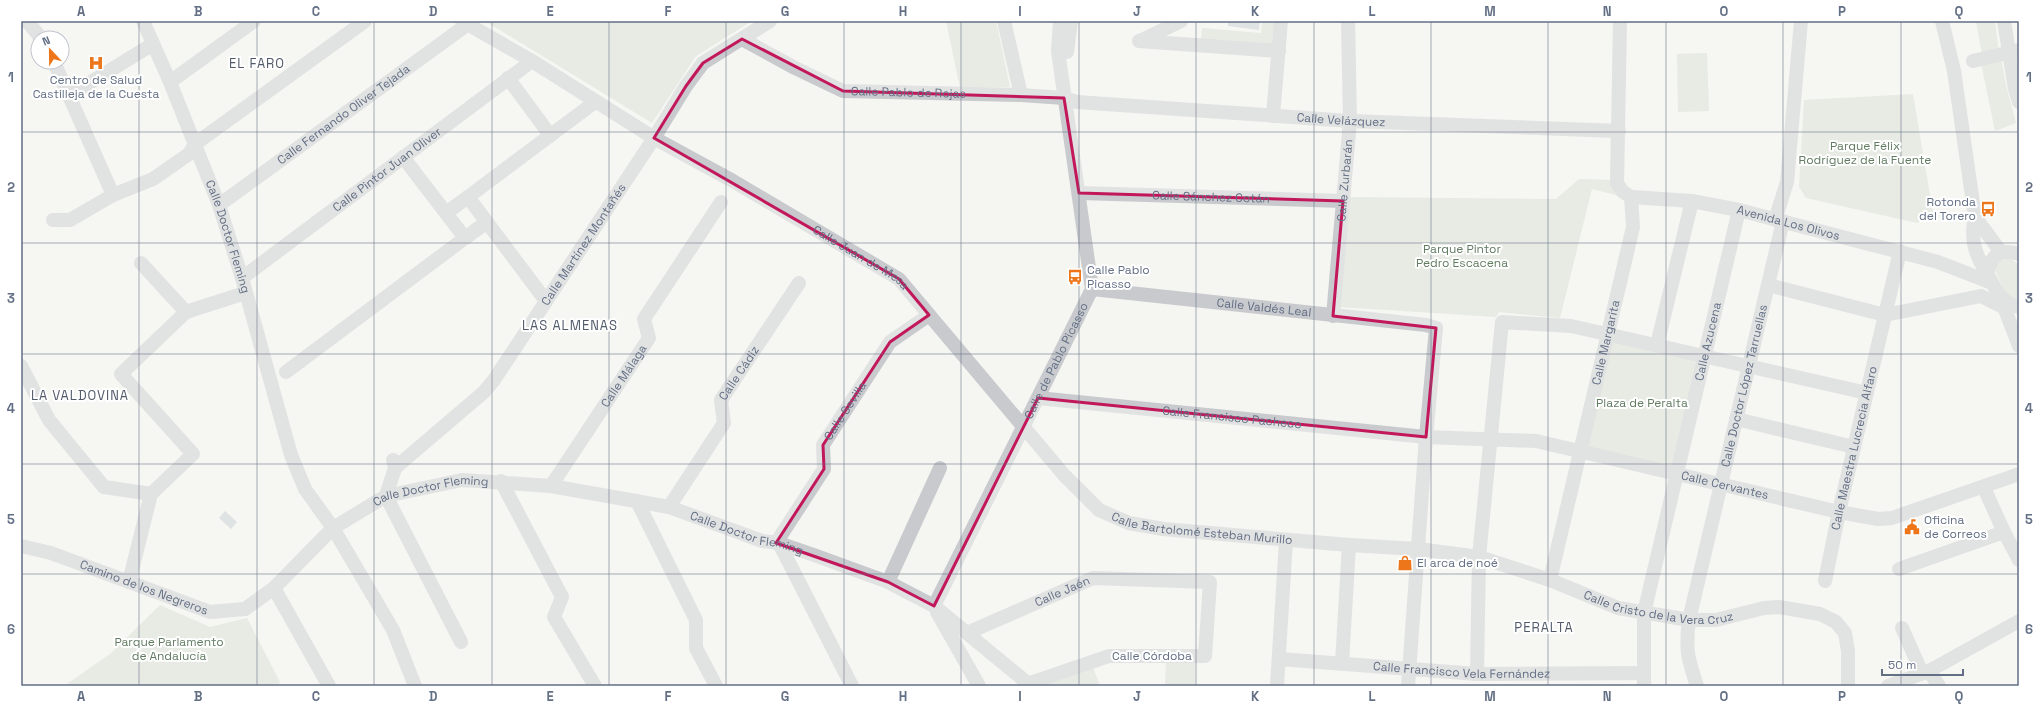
<svg xmlns="http://www.w3.org/2000/svg" width="2040" height="707" viewBox="0 0 2040 707" font-family="'Space Grotesk',sans-serif">
<style>
.green{fill:#d5ded3}
.water{fill:#c5ccd3}
.lines{fill:none;stroke-linecap:round;stroke-linejoin:round}
.minor{stroke:#c8cace;stroke-width:14}
.marked{fill:none;stroke:#c2185b;stroke-width:3;stroke-linejoin:round}
.grid{fill:none;stroke:#636f85;stroke-width:1;stroke-opacity:0.55}
.labels{text-anchor:middle;dominant-baseline:central;stroke-width:4;stroke-linejoin:round;paint-order:stroke}
.poi-label{font-size:12px;fill:#636f85;stroke:#fff;text-anchor:start}
.street-label{font-size:12px;fill:#636f85;stroke:#fff}
.park-label{font-size:12px;fill:#627c62;stroke:#fff}
.neighbourhood-label{font-size:13px;letter-spacing:1px;fill:#515a69;stroke:#fff}
.neatline{fill:none;stroke:#636f85;stroke-width:1.5}
.grid-label{font-size:13px;text-anchor:middle;font-weight:bold;fill:#636f85}
</style>
<rect width="100%" height="100%" fill="#f5f6f2"/>
<path class="green" d="M 485,21 L 752,21 L 696,56 L 652,123 Z
M 946,21 L 996,21 L 1010,87 L 960,88 Z
M 1976,21 L 1995,21 L 1999,53 L 1982,55 Z
M 1262,23 L 1276,23 L 1275,46 L 1201,40 L 1202,28 L 1261,33 Z
M 1707,53 L 1709,111 L 1678,112 L 1677,54 Z
M 2001,58 L 2006,85 L 2016,123 L 1995,131 L 1981,63 Z
M 1913,94 L 1933,213 L 1917,223 L 1806,198 L 1799,187 L 1804,100 Z
M 1579,179 L 1612,180 L 1616,195 L 1592,189 L 1560,318 L 1499,312 L 1496,317 L 1339,307 L 1350,197 L 1556,199 Z
M 2006,258 L 2011,259 L 2019,265 L 2019,299 L 2014,300 C 2004,292 1999,281 1995,269 L 1999,261 Z
M 1610,339 L 1700,359 L 1675,467 L 1585,446 Z
M 160,605 L 210,627 L 247,618 L 280,682 L 277,686 L 64,686 L 110,654 Z
M 1166,660 L 1195,660 L 1195,686 L 1165,686 Z
M 1093,667 L 1100,686 L 1045,685 Z"/>
<path class="water" d="M 1228,21 L 1260,21 L 1259,30 L 1228,26 Z
M 225,511 L 237,522 L 231,529 L 219,518 Z"/>
<g class="lines">
<g class="minor">
<path d="M 27,21 L 41,38"/>
<path id="s1" d="M 143,21 L 170,82 L 219,205 L 242,278 L 291,455 L 305,489 L 333,528 L 386,496 L 462,480 L 551,486 L 669,507 L 762,541 L 779,543 L 814,555 L 888,582 L 934,606 L 1031,686"/>
<path id="s2" d="M 462,21 L 532,61 L 654,138 L 733,181 L 899,279 L 1064,475 L 1099,510 L 1129,523 L 1163,529 L 1349,545 L 1418,549 L 1479,557 L 1550,580 L 1618,608 L 1689,620 L 1716,620 L 1764,608 L 1779,607 L 1820,614 L 1836,622 L 1845,633 L 1848,651 L 1848,686"/>
<path d="M 1004,21 L 1021,95"/>
<path d="M 1620,21 L 1617,183 L 1622,191 L 1631,197"/>
<path d="M 1942,21 L 1954,71 L 1975,217 C 1970,239 1975,255 1987,273"/>
<path d="M 2004,21 L 2015,89 L 2019,102"/>
<path id="s3" d="M 742,39 L 795,68 L 843,91 L 1021,95 L 1064,98 L 1077,102 L 1350,121 L 1619,131"/>
<path d="M 1139,41 L 1279,51"/>
<path d="M 1140,41 L 1181,21"/>
<path d="M 1067,52 L 1071,21"/>
<path d="M 1973,61 L 2019,50"/>
<path d="M 54,62 L 113,195"/>
<path d="M 508,78 L 550,135"/>
<path d="M 170,82 L 254,21"/>
<path d="M 70,95 L 153,44"/>
<path d="M 1273,116 L 1281,21"/>
<path d="M 403,157 L 465,238 L 487,222"/>
<path id="s4" d="M 1079,193 L 1343,201"/>
<path d="M 468,197 L 595,102"/>
<path id="s5" d="M 1631,197 L 1692,201 L 1739,210 L 1938,262 L 1992,283"/>
<path id="s6" d="M 219,205 L 468,24"/>
<path d="M 446,213 L 468,197 L 546,301"/>
<path d="M 1975,217 L 2001,252"/>
<path d="M 53,220 L 70,220 L 113,195 L 153,179 L 189,154 L 195,144 L 365,21"/>
<path d="M 1775,220 L 1787,182 L 1801,21"/>
<path d="M 2019,254 C 1998,248 1993,254 1987,273 C 1995,288 2001,304 2019,307"/>
<path d="M 141,263 L 186,312"/>
<path id="s7" d="M 242,278 L 532,61"/>
<path d="M 1768,285 L 1885,315 L 1981,296 L 2003,307"/>
<path id="s8" d="M 1092,289 L 1426,325 L 1436,328 L 1426,437 L 1408,686"/>
<path d="M 2001,299 L 2019,346"/>
<path id="s9" d="M 1333,316 L 1350,121 L 1348,21"/>
<path d="M 1657,345 L 1692,201"/>
<path d="M 21,366 L 49,420 L 104,487 L 151,494"/>
<path d="M 286,372 L 465,238"/>
<path id="s10" d="M 1038,398 L 1426,437 L 1536,441 L 1839,512 L 1878,519 L 1892,518 L 2019,474"/>
<path d="M 1736,419 L 1854,447"/>
<path d="M 393,460 L 395,468 L 386,496 L 461,642"/>
<path id="s11" d="M 395,468 L 484,392 L 494,380 L 654,138 L 686,86 L 703,63 L 770,21"/>
<path d="M 501,481 L 562,597 L 554,617 L 595,686"/>
<path id="s12" d="M 551,486 L 649,338 L 644,319 L 721,202"/>
<path d="M 1984,488 L 2004,532 L 2019,560"/>
<path d="M 637,501 L 696,620 L 696,648 L 716,686"/>
<path id="s13" d="M 669,507 L 724,423 L 721,400 L 799,283"/>
<path id="s14" d="M 776,543 L 824,469 L 823,445 L 890,342 L 929,315"/>
<path d="M 779,543 L 852,686"/>
<path id="s15" d="M 21,546 L 51,553 L 210,612 L 245,609 L 274,588 L 333,528 L 393,630 L 415,686"/>
<path d="M 1899,569 L 2004,532"/>
<path id="s16" d="M 1550,580 L 1633,227 L 1631,197"/>
<path id="s17" d="M 1825,581 L 1839,512 L 1900,251"/>
<path d="M 129,582 L 151,494 L 193,454 L 121,374 L 186,312 L 245,293"/>
<path d="M 888,582 L 940,468"/>
<path d="M 274,588 L 329,686"/>
<path id="s18" d="M 934,606 L 1092,289 L 1058,51 L 1060,21"/>
<path d="M 937,612 L 979,686"/>
<path d="M 1902,628 L 1922,673"/>
<path id="s19" d="M 967,633 L 1093,578 L 1210,582 L 1205,656 L 1109,656 L 1030,683"/>
<path id="s20" d="M 1279,659 L 1477,674 L 1644,673"/>
<path d="M 1342,663 L 1349,545"/>
<path d="M 1929,671 L 1939,686"/>
<path d="M 1477,674 L 1479,557 L 1502,322 L 1571,326 L 1867,393"/>
<path d="M 1277,686 L 1286,540"/>
<path id="s21" d="M 1644,686 L 1644,613 L 1739,210"/>
<path id="s22" d="M 1697,686 C 1688,659 1685,649 1689,620 L 1783,221"/>
<path d="M 1888,686 L 1929,671 L 2019,621"/>
</g>
</g>
<path d="M0 0H2040V707H0ZM 742,39 L 843,91 L 1064,98 L 1079,193 L 1343,201 L 1333,316 L 1436,328 L 1426,437 L 1038,398 L 934,606 L 888,582 L 776,543 L 824,469 L 823,445 L 890,342 L 929,315 L 899,279 L 654,138 L 686,86 L 703,63 Z" fill="#f5f6f2" fill-opacity=".55" fill-rule="evenodd"/>
<path class="marked" d="M 742,39 L 843,91 L 1064,98 L 1079,193 L 1343,201 L 1333,316 L 1436,328 L 1426,437 L 1038,398 L 934,606 L 888,582 L 776,543 L 824,469 L 823,445 L 890,342 L 929,315 L 899,279 L 654,138 L 686,86 L 703,63 Z"/>
<path class="grid" d="M 139,21 L 139,686M 257,21 L 257,686M 374,21 L 374,686M 492,21 L 492,686M 609,21 L 609,686M 726,21 L 726,686M 844,21 L 844,686M 961,21 L 961,686M 1079,21 L 1079,686M 1196,21 L 1196,686M 1314,21 L 1314,686M 1431,21 L 1431,686M 1548,21 L 1548,686M 1666,21 L 1666,686M 1783,21 L 1783,686M 1901,21 L 1901,686M 21,132 L 2019,132M 21,243 L 2019,243M 21,354 L 2019,354M 21,464 L 2019,464M 21,574 L 2019,574"/>
<defs>
<g id="hospital-bare" transform="scale(1.2)"><path d="M-5-5h3v3.5h4V-5h3V5h-3V1.5h-4V5h-3Z" fill="#ed761b" stroke="#fff" stroke-width="2.5" paint-order="stroke"/></g>
<g id="bus-bare" transform="scale(1.2)"><path d="M-5-6H5V4H4V6H2V4H-2V6H-4V4H-5ZM-3.5-4V0h7V-4ZM-3.5 1.2v1.5H-2V1.2ZM2 1.2v1.5H3.5V1.2Z" fill="#ed761b" stroke="#fff" stroke-width="2.5" paint-order="stroke"/></g>
<g id="civic-bare" transform="scale(1.2)"><path d="M-.6-6.5H3V-4.5H.6V-3L4-1V1h2V6H-6V1h2V-1L-.6-3ZM-1.2 2.5V6h2.4V2.5Z" fill="#ed761b" stroke="#fff" stroke-width="2.5" paint-order="stroke"/></g>
<g id="shop-bare" transform="scale(1.2)"><path d="M-5-2.5h2.3a2.7 3.5 0 0 1 5.4 0H5L5.5 6h-11ZM-1.5-2.5h3a1.5 2.3 0 0 0-3 0Z" fill="#ed761b" stroke="#fff" stroke-width="2.5" paint-order="stroke"/></g>
</defs>
<g fill-rule="evenodd">
<use href="#hospital-bare" x="96" y="63"/>
<use href="#bus-bare" x="1988" y="209"/>
<use href="#bus-bare" x="1075" y="277"/>
<use href="#civic-bare" x="1912" y="527"/>
<use href="#shop-bare" x="1405" y="563"/>
</g>
<g class="labels">
<g class="poi-label">
<text x="96" y="80" text-anchor="middle">Centro de Salud<tspan x="96" dy="14">Castilleja de la Cuesta</tspan></text>
<text x="1976" y="202" text-anchor="end">Rotonda<tspan x="1976" dy="14">del Torero</tspan></text>
<text x="1087" y="270">Calle Pablo<tspan x="1087" dy="14">Picasso</tspan></text>
<text x="1924" y="520">Oficina<tspan x="1924" dy="14">de Correos</tspan></text>
<text x="1417" y="563">El arca de noé</text>
</g>
<g class="street-label">
<text stroke="none"><textPath href="#s3" startOffset="179">Calle Pablo de Rojas</textPath></text>
<text stroke="none"><textPath href="#s6" startOffset="154">Calle Fernando Oliver Tejada</textPath></text>
<text stroke="none"><textPath href="#s3" startOffset="613">Calle Velázquez</textPath></text>
<text stroke="none"><textPath href="#s7" startOffset="181">Calle Pintor Juan Oliver</textPath></text>
<text stroke="none"><textPath href="#s9" startOffset="136">Calle Zurbarán</textPath></text>
<text stroke="none"><textPath href="#s4" startOffset="132">Calle Sánchez Cotán</textPath></text>
<text stroke="none"><textPath href="#s5" startOffset="160">Avenida Los Olivos</textPath></text>
<text stroke="none"><textPath href="#s1" startOffset="232">Calle Doctor Fleming</textPath></text>
<text stroke="none"><textPath href="#s11" startOffset="295">Calle Martínez Montañés</textPath></text>
<text stroke="none"><textPath href="#s2" startOffset="464">Calle Juan de Mesa</textPath></text>
<text stroke="none"><textPath href="#s8" startOffset="173">Calle Valdés Leal</textPath></text>
<text stroke="none"><textPath href="#s16" startOffset="244">Calle Margarita</textPath></text>
<text stroke="none"><textPath href="#s21" startOffset="352">Calle Azucena</textPath></text>
<text stroke="none"><textPath href="#s18" startOffset="274">Calle de Pablo Picasso</textPath></text>
<text stroke="none"><textPath href="#s13" startOffset="156">Calle Cádiz</textPath></text>
<text stroke="none"><textPath href="#s12" startOffset="132">Calle Málaga</textPath></text>
<text stroke="none"><textPath href="#s22" startOffset="308">Calle Doctor López Tarruellas</textPath></text>
<text stroke="none"><textPath href="#s14" startOffset="153">Calle Sevilla</textPath></text>
<text stroke="none"><textPath href="#s10" startOffset="195">Calle Francisco Pacheco</textPath></text>
<text stroke="none"><textPath href="#s17" startOffset="136">Calle Maestra Lucrecia Alfaro</textPath></text>
<text stroke="none"><textPath href="#s10" startOffset="694">Calle Cervantes</textPath></text>
<text stroke="none"><textPath href="#s1" startOffset="651">Calle Doctor Fleming</textPath></text>
<text stroke="none"><textPath href="#s2" startOffset="919">Calle Bartolomé Esteban Murillo</textPath></text>
<text stroke="none"><textPath href="#s1" startOffset="975">Calle Doctor Fleming</textPath></text>
<text stroke="none"><textPath href="#s15" startOffset="130">Camino de los Negreros</textPath></text>
<text stroke="none"><textPath href="#s19" startOffset="104">Calle Jaén</textPath></text>
<text stroke="none"><textPath href="#s2" startOffset="1386">Calle Cristo de la Vera Cruz</textPath></text>
<text x="1152" y="656">Calle Córdoba</text>
<text stroke="none"><textPath href="#s20" startOffset="183">Calle Francisco Vela Fernández</textPath></text>
</g>
<g class="park-label">
<text x="1865" y="146">Parque Félix<tspan x="1865" dy="14">Rodríguez de la Fuente</tspan></text>
<text x="1462" y="249">Parque Pintor<tspan x="1462" dy="14">Pedro Escacena</tspan></text>
<text x="1642" y="403">Plaza de Peralta</text>
<text x="169" y="642">Parque Parlamento<tspan x="169" dy="14">de Andalucía</tspan></text>
</g>
<g class="neighbourhood-label">
<text x="257" y="63">EL FARO</text>
<text x="570" y="325">LAS ALMENAS</text>
<text x="80" y="395">LA VALDOVINA</text>
<text x="1544" y="627">PERALTA</text>
</g>
</g>
<rect width="2040" height="707" fill="none" stroke="#ffffff" stroke-width="44"/>
<g transform="translate(50 50) rotate(338)"><circle r="19" fill="#ffffff" stroke="#c1c5ce"/>
<path d="M0-3L7 15L0 10L-7 15Z" fill="#ed761b"/>
<text y="-6" font-size="11" font-weight="bold" text-anchor="middle" fill="#636f85">N</text>
</g>
<path d="M1882 669v6h81v-6" fill="none" stroke="#636f85" stroke-width="2"/>
<text x="1888" y="669" font-size="12" fill="#636f85" stroke="#ffffff" stroke-width="3" paint-order="stroke">50 m</text>
<rect x="22" y="22" width="1996" height="663" class="neatline"/>
<g class="grid-label">
<text x="81" y="16">A</text>
<text x="198" y="16">B</text>
<text x="316" y="16">C</text>
<text x="433" y="16">D</text>
<text x="550" y="16">E</text>
<text x="668" y="16">F</text>
<text x="785" y="16">G</text>
<text x="903" y="16">H</text>
<text x="1020" y="16">I</text>
<text x="1137" y="16">J</text>
<text x="1255" y="16">K</text>
<text x="1372" y="16">L</text>
<text x="1490" y="16">M</text>
<text x="1607" y="16">N</text>
<text x="1724" y="16">O</text>
<text x="1842" y="16">P</text>
<text x="1959" y="16">Q</text>
<text x="11" y="82">1</text>
<text x="2029" y="82">1</text>
<text x="11" y="192">2</text>
<text x="2029" y="192">2</text>
<text x="11" y="303">3</text>
<text x="2029" y="303">3</text>
<text x="11" y="413">4</text>
<text x="2029" y="413">4</text>
<text x="11" y="524">5</text>
<text x="2029" y="524">5</text>
<text x="11" y="634">6</text>
<text x="2029" y="634">6</text>
<text x="81" y="701">A</text>
<text x="198" y="701">B</text>
<text x="316" y="701">C</text>
<text x="433" y="701">D</text>
<text x="550" y="701">E</text>
<text x="668" y="701">F</text>
<text x="785" y="701">G</text>
<text x="903" y="701">H</text>
<text x="1020" y="701">I</text>
<text x="1137" y="701">J</text>
<text x="1255" y="701">K</text>
<text x="1372" y="701">L</text>
<text x="1490" y="701">M</text>
<text x="1607" y="701">N</text>
<text x="1724" y="701">O</text>
<text x="1842" y="701">P</text>
<text x="1959" y="701">Q</text>
</g>
</svg>
